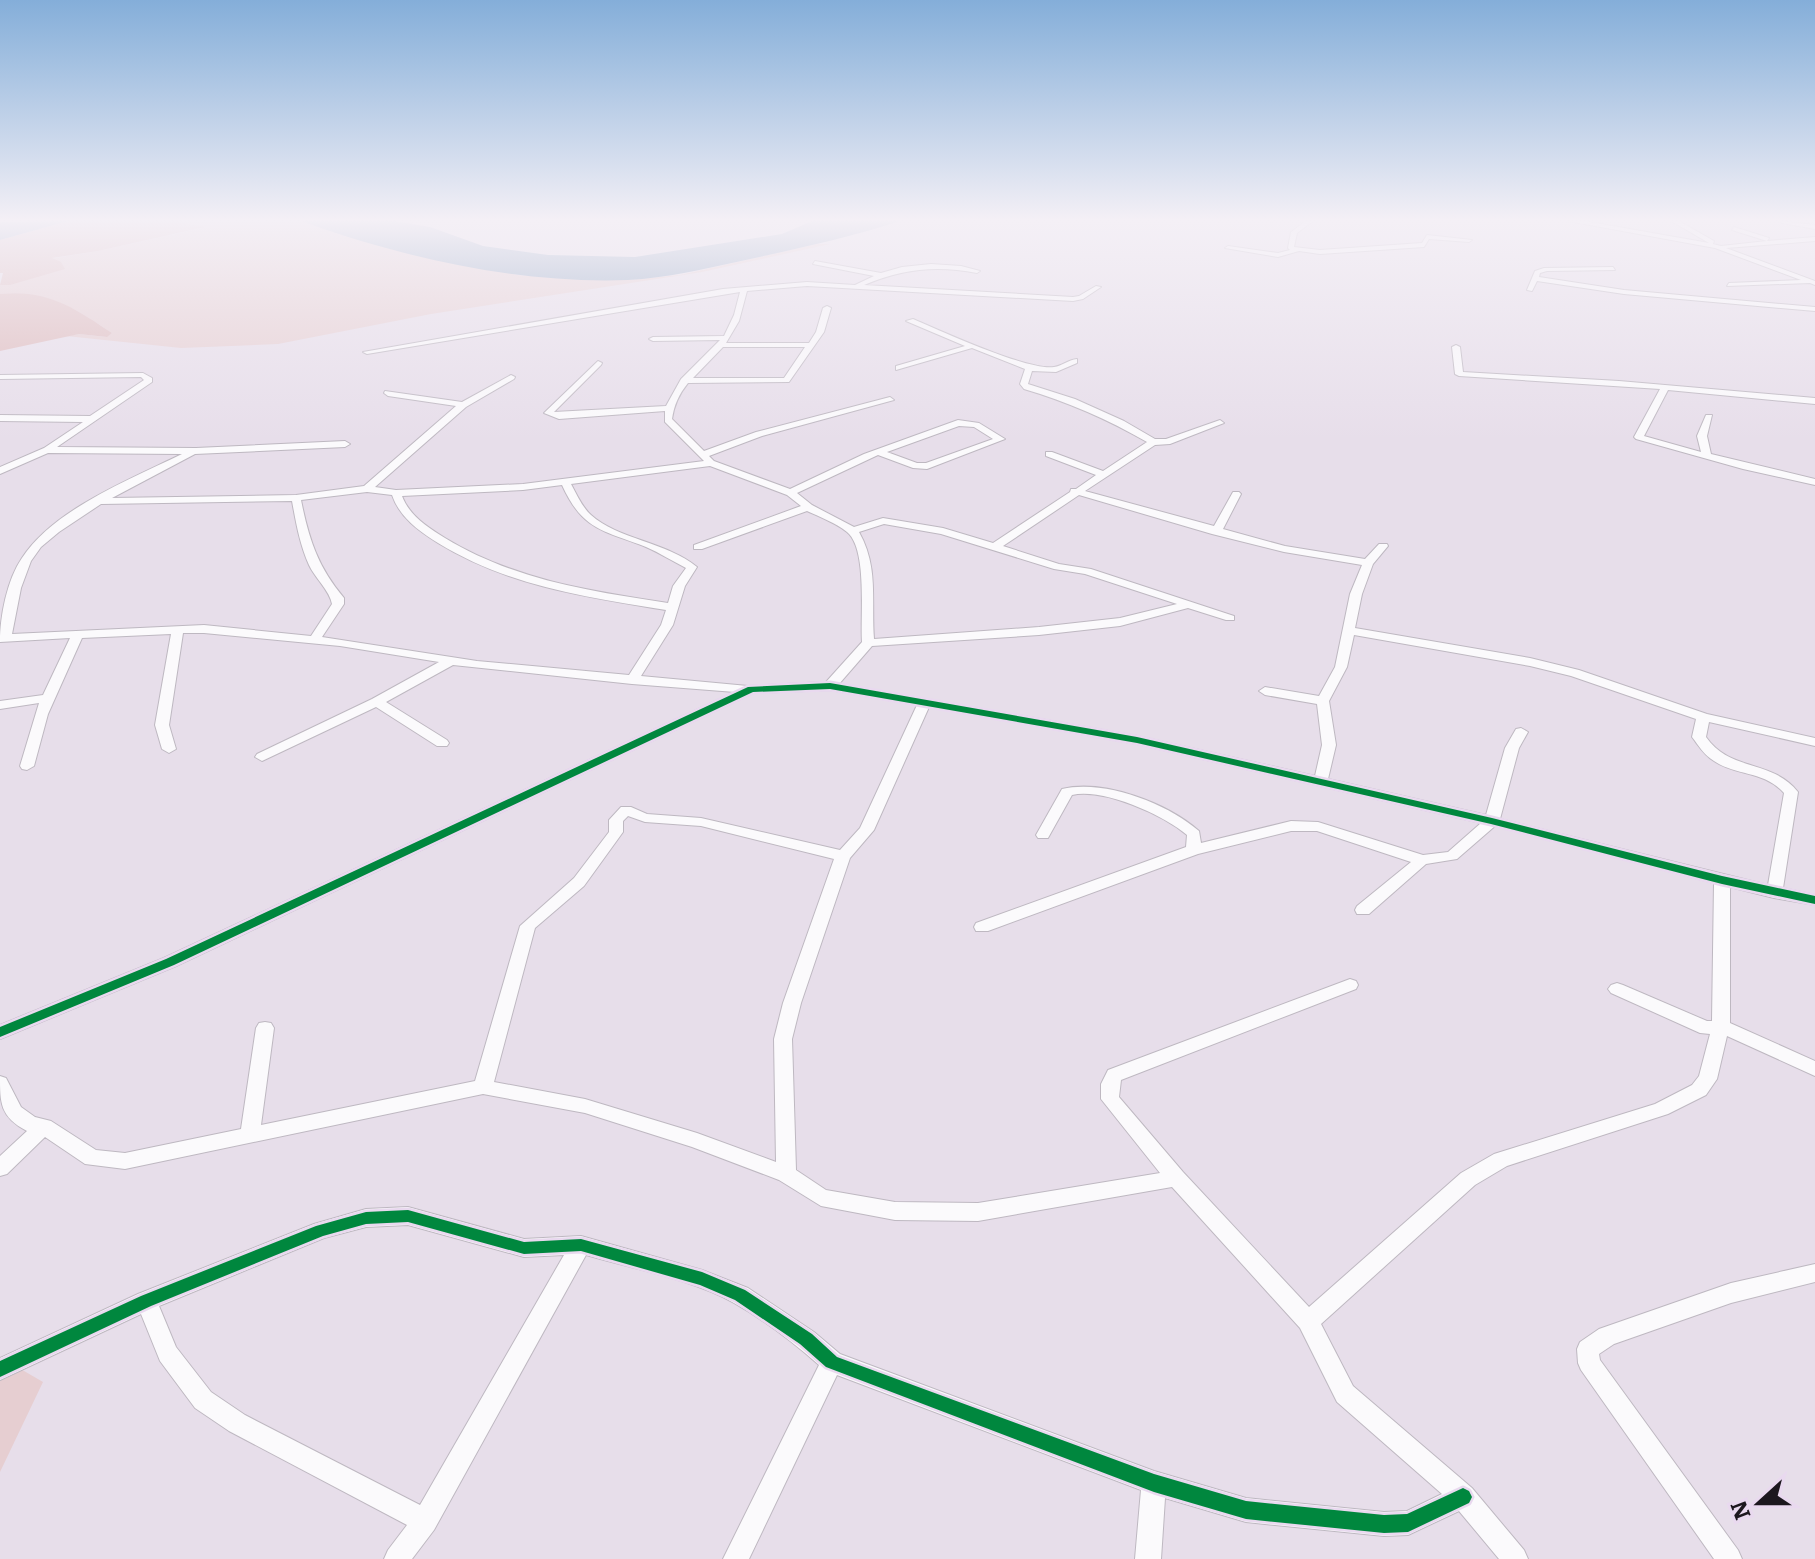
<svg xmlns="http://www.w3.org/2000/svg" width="1815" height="1559" viewBox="0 0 1815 1559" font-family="Literata,serif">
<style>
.green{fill:#e6ced1}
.forest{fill:#debbbd}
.water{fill:#8ea5c2}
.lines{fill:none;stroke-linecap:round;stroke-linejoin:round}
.street-casing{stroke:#beb8c1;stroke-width:2}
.street{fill:#fbfafc;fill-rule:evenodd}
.cycleway-casing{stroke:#e9d9ef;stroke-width:5}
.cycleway{fill:#00873e;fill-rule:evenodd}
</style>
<rect width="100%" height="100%" fill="#e7deea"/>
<path class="green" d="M 190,221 L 301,221 L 517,275 L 569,279 L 628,280 L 680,275 L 817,244 L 830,244 L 702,272 L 431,314 L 278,344 L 181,348 L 66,336 L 79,334 L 106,337 L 112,333 C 75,308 47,290 0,294 L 0,285 L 10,285 L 49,259 L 98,251 L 203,228 L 186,223 Z
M 0,1357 L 43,1382 L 0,1472 Z"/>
<path class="forest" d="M 68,221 L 190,221 L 188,224 L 205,227 L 98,251 L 52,258 L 61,262 L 65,269 L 10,285 L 0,285 L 3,273 L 0,273 L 0,240 Z
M 0,294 C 47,289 75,308 112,333 L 107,337 L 79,334 L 0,351 Z"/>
<path class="water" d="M 68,221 L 0,240 L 0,222 Z
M 301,221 L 395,221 L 430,227 L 483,246 L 548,255 L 635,257 L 782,234 L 812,221 L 900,221 C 848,238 795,249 741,261 C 704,269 667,278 628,280 C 518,284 404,258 301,221 Z"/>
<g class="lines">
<g class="street-casing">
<path id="street" d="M 1306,221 L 1313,221 L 1297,233 L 1294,247 L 1320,250 L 1422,243 L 1427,235 L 1472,240 L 1469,242 L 1429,239 L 1424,247 L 1320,254 L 1299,251 L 1278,257 L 1225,248 L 1228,246 L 1278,253 L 1290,250 L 1288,248 L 1291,232 Z
M 1568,221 L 1584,221 L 1709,243 L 1671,221 L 1679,221 L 1714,241 L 1713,244 L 1721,246 L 1767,241 L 1732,230 L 1734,227 L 1769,238 L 1767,241 L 1815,237 L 1815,241 L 1726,248 L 1815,281 L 1815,285 L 1810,283 L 1727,286 L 1729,283 L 1801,280 L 1715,248 Z
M 1779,221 L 1815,225 L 1815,229 L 1782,223 Z
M 815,261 L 881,273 L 902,267 L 931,264 L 961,266 L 980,271 L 977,273 C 936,265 902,269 864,285 L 1073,297 L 1079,296 L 1096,286 L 1101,287 L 1083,299 L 1073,301 L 807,286 L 747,291 L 739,321 L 726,343 L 809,343 L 816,332 L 823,308 L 827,306 L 831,308 L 824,332 L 789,382 L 688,383 C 679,394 674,405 672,419 L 704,451 L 756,432 L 890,397 L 894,400 L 762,436 L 709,456 L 714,461 L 790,489 L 864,454 L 958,420 L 979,423 L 1005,439 L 927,469 L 913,468 L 878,455 L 797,493 L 812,505 L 854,527 L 883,518 L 943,528 L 993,543 L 1070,492 L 1071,489 L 1076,489 L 1096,475 L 1046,456 L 1046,452 L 1052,452 L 1103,471 L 1147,442 C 1107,419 1068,402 1024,389 L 1020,384 L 1025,369 L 972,348 L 896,370 L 896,366 L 965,346 L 906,321 L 913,319 C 941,331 1028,371 1054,367 C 1062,366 1068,360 1077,359 L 1077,363 L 1056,372 L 1032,371 L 1028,384 L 1075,399 L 1124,421 L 1155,439 L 1166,439 L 1220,420 L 1224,423 L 1170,444 L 1155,445 L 1085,491 L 1214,526 L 1233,492 L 1239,492 L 1241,494 L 1223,529 L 1285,546 L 1365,559 L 1379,544 L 1387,544 L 1388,546 L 1373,564 L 1362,594 L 1355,628 L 1530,658 L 1579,670 L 1707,714 L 1815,738 L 1815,746 L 1709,722 L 1706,737 C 1730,772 1772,759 1798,792 L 1783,888 L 1815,895 L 1815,905 L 1774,898 L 1730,887 L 1730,1023 L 1815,1061 L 1815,1076 L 1727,1036 L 1717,1079 L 1706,1095 L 1668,1114 L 1507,1166 L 1475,1185 L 1321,1324 L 1353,1386 L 1472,1488 L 1524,1550 L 1528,1559 L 1499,1559 L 1459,1511 L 1408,1535 L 1384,1536 L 1246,1522 L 1165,1498 L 1161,1559 L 1135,1559 L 1141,1490 L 837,1375 L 749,1559 L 723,1559 L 819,1365 C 793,1342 764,1320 734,1303 C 694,1280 631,1268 586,1255 L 434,1530 L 412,1559 L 384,1559 L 388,1550 L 407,1525 L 229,1431 L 195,1408 L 160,1361 L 141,1314 L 0,1380 L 0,1358 L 138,1294 L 314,1224 L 366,1209 L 408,1207 L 524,1239 L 581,1236 L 702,1270 L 748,1288 L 814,1332 L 840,1354 L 1154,1471 L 1246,1498 L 1384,1512 L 1407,1511 L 1442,1494 L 1337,1402 L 1300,1328 L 1172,1187 L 978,1221 L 895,1220 L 821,1206 L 779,1180 L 692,1147 L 585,1113 L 483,1094 L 125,1169 L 85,1164 L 45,1137 L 7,1174 L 0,1176 L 0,1156 L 27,1131 C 0,1117 0,1103 0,1076 L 6,1078 L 21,1107 L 35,1117 L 51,1121 L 96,1150 L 125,1153 L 241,1129 L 256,1028 L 259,1023 L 265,1022 L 271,1023 L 274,1028 L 261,1125 L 475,1081 L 520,926 L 574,878 L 609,832 L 609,820 L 621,807 L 631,807 L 647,814 L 701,818 L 840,850 L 860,828 L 917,705 L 830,690 L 753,693 L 176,966 L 0,1039 L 0,1025 L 164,958 L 735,692 L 632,684 L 453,665 L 386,702 L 447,740 L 449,743 L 447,746 L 437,746 L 376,707 L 262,761 L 255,757 L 257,754 L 372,699 L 439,662 L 340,646 L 204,633 L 183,633 L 169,725 L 176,749 L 169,753 L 162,749 L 155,725 L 171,634 L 82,638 L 48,714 L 34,766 L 27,770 L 22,769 L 20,766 L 39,703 L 0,709 L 0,701 L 43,695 L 70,638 L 0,642 C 0,616 7,580 22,558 C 54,509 131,479 182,454 L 48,453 L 0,474 L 0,467 L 44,448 L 83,422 L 0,421 L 0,415 L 90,416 L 144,380 L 141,377 L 0,379 L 0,375 L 143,373 L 152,378 L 152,382 L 57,447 L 196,448 L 345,441 L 350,444 L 345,447 L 195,454 L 112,498 L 296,495 L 364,486 L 456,406 L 388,396 L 384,393 L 385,391 L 462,402 L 511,375 L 515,377 L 514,379 L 466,407 L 375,487 L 396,490 L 523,484 L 704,461 L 665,422 L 665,411 L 559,419 L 544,413 L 598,361 L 602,363 L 601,365 L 554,412 L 666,406 L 681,379 L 720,340 L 653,341 L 649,339 L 653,337 L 724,336 L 734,315 L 740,292 L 367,354 L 363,352 L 723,289 L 807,282 L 855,285 L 874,276 L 813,264 ZM 723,347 L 805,347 L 784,378 L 693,378 ZM 959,426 L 974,427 L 993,439 L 926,463 L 917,463 L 887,452 ZM 710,466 L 787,495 L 801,506 L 694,545 L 694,549 L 702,549 L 807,511 C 820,517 836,523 847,532 C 868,549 860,617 862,642 L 826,682 L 748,686 L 641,676 L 673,625 L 685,586 L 697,567 C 667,542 617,539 591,515 C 582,507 577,495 571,484 ZM 562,485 C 583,531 603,530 646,547 C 660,553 672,561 686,568 L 673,586 L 668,603 C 590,591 514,580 445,538 C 427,527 409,515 402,496 L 523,490 ZM 367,492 L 392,495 C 400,518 419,531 438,543 C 508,586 586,597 666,610 L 661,625 L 629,675 L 477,661 L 322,637 L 344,604 L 344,598 C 318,567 309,540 301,500 ZM 1079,495 L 1212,534 L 1284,552 L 1362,565 L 1350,594 L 1335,667 L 1319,696 L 1265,687 L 1259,691 L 1265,695 L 1317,704 L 1322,745 L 1315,776 L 1137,736 L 839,684 L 872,646 L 1039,635 L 1120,626 L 1188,608 L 1226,620 L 1234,620 L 1234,616 L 1091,569 L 1059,564 L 1003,546 ZM 292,501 C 296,523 300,545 309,565 C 315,578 330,591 332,604 L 311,636 L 204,625 L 12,634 L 21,588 L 31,561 L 41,547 L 59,532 L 101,504 ZM 884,524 L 941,534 L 1054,569 L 1085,574 L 1177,604 L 1120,618 L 1039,627 L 874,639 C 871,601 879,567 859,532 ZM 1354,635 L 1530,666 L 1571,676 L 1696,719 L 1692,737 C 1699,746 1704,755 1714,761 C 1736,776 1765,771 1784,793 L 1768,885 L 1500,819 L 1519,748 L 1528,732 L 1521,728 L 1516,729 L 1505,748 L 1486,815 L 1328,779 L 1336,745 L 1329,701 L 1347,667 ZM 929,707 L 1137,744 L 1481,823 L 1448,852 L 1423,855 L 1318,822 L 1291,821 L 1201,843 L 1199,831 C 1167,803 1104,779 1062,789 L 1036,835 L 1038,838 L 1048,838 L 1072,795 C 1104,788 1163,815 1187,835 L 1186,847 L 976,923 L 974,927 L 976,931 L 988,931 L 1198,854 L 1291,831 L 1317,831 L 1411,862 L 1357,906 L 1355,910 L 1357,914 L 1369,914 L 1426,864 L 1457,859 L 1495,826 L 1714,883 L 1712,1021 L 1707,1021 L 1623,985 L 1617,983 L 1611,985 L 1608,989 L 1611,993 L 1700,1033 L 1710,1034 L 1699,1076 L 1692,1085 L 1655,1104 L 1494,1154 L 1461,1173 L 1309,1307 L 1183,1172 L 1119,1097 L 1121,1080 L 1356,989 L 1358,985 L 1356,981 L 1350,979 L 1108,1070 L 1101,1084 L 1101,1099 L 1160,1173 L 978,1203 L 895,1202 L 826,1190 L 796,1170 L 792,1039 L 801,1003 L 850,858 L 874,830 ZM 628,816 L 645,822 L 701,826 L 834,859 L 783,1003 L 774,1039 L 776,1162 L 697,1133 L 585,1099 L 494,1082 L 535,928 L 584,886 L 623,832 L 623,821 ZM 408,1225 L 524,1257 L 564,1255 L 420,1505 L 245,1415 L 211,1392 L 176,1347 L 159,1306 L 324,1238 L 366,1227 Z
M 1613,267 L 1615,270 L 1547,271 L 1540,273 L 1539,277 L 1624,290 L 1815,307 L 1815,311 L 1624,294 L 1537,281 L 1532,291 L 1527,290 L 1535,271 L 1544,268 Z
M 1456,345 L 1460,347 L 1463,372 L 1619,381 L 1815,398 L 1815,404 L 1668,390 L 1644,436 L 1701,452 L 1697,436 L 1706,415 L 1712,415 L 1707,436 L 1711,454 L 1815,479 L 1815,485 L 1743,469 L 1636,439 L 1634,437 L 1660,389 L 1459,376 L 1455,374 L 1452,347 Z
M 1815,1264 L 1815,1282 L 1731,1303 L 1614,1344 L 1599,1354 L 1600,1360 L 1738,1550 L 1742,1559 L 1714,1559 L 1581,1370 L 1578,1363 L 1577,1349 L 1580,1342 L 1599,1329 L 1731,1283 Z"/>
</g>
<use href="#street" class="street"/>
<g class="cycleway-casing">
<path id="cycleway" d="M 830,683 L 1137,737 L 1492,818 L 1722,876 L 1815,896 L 1815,904 L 1722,884 L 1491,824 L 1137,743 L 830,689 L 753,692 L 174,965 L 0,1037 L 0,1027 L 166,959 L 748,687 Z
M 408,1210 L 524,1242 L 581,1239 L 702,1272 L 745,1290 L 812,1334 L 837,1357 L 1154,1474 L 1246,1501 L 1384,1515 L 1407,1514 L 1463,1488 L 1469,1491 L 1472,1497 L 1469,1503 L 1408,1532 L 1384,1533 L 1246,1519 L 1154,1492 L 826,1367 L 800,1344 L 735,1300 L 700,1285 L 581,1251 L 524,1254 L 408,1222 L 366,1224 L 323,1236 L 151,1306 L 0,1377 L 0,1361 L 141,1296 L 316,1226 L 366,1212 Z"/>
</g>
<use href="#cycleway" class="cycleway"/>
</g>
<linearGradient id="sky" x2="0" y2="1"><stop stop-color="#84aed9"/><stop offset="0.5" stop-color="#f4f0f6"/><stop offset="1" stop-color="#f4f0f6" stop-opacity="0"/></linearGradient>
<rect width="1815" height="440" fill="url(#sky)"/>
<g transform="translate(1759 1503) rotate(249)" stroke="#e9d9ef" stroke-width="6" paint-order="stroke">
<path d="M0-6L14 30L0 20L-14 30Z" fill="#1c171e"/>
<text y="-12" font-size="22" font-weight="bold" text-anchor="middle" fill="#1c171e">N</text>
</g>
</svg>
